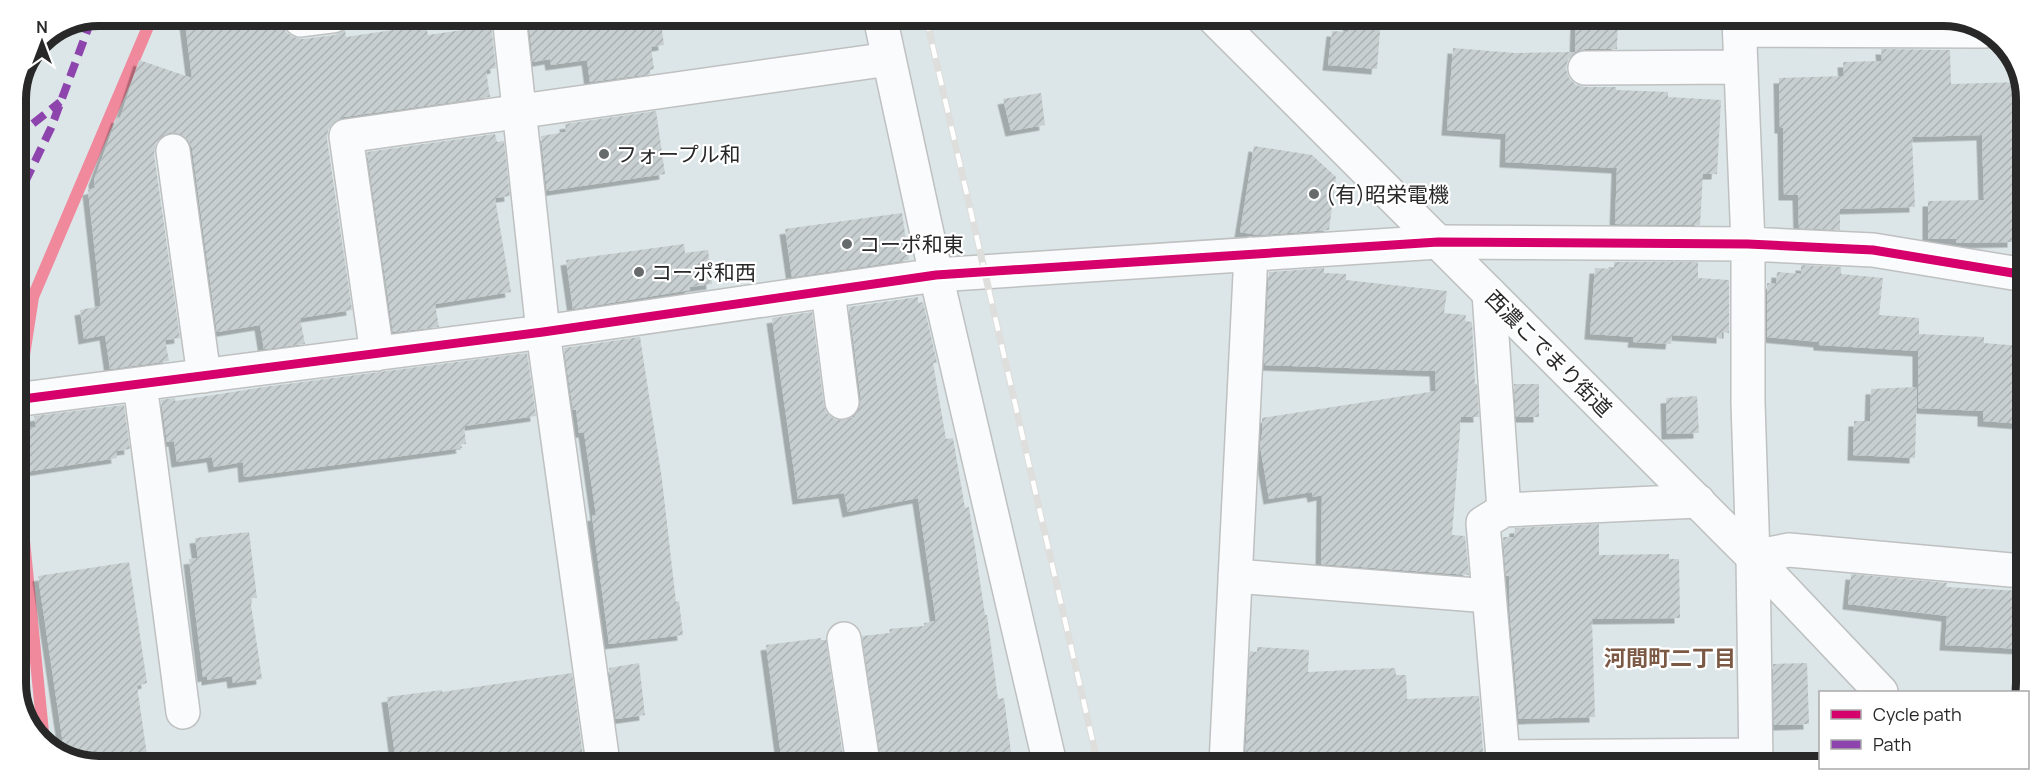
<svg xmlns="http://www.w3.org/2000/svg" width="2041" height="781" viewBox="0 0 2041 781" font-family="Manrope,'Noto Sans JP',sans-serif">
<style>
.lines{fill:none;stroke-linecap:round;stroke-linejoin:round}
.stream{stroke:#f0899c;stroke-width:12}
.building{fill:url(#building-hatch);filter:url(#shadow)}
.minor-casing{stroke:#bec1c0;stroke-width:36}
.tertiary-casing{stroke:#bec1c0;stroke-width:36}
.minor{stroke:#fafbfc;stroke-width:33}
.tertiary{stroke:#fafbfc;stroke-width:33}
.rail-casing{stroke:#dededc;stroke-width:7}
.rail{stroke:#fff;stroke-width:4.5;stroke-dasharray:14;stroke-linecap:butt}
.quiet{stroke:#8e44ad;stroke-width:8;stroke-dasharray:15 8;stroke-linecap:butt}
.cycleway-casing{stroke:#fff;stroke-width:13}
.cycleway{stroke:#d6006c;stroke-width:9}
.poi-dot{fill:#676a6b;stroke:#fff;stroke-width:2}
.labels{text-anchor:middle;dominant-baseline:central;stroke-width:4.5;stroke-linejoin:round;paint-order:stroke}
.poi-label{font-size:21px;fill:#282828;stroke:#fff;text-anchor:start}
.street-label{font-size:21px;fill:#282828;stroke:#fff}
.neighbourhood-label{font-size:22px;font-weight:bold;fill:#7b5945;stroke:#fff}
.rim{fill:none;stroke:#282828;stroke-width:8}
</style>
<defs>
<pattern id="building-hatch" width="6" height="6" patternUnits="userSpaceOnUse" patternTransform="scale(1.5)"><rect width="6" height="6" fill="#c8cfd0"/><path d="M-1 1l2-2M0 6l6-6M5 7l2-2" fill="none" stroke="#acb2b3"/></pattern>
<filter id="shadow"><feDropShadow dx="-5.5" dy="5.5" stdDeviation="0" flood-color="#0004"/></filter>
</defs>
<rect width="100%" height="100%" fill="#dce6e8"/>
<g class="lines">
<path class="stream" d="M 22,368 L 33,297 L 153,15
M 15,450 L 44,742"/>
</g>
<path class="building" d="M 184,15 L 283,15 L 283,23 L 286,32 L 293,37 L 303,39 L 335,35 L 345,30 L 346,37 L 426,25 L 428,35 L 491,26 L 496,68 L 486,70 L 490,97 L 343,117 L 334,122 L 328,130 L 327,139 L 352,310 L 300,318 L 305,344 L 264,349 L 260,325 L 217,332 L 192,148 L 188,140 L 181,134 L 171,132 L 162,136 L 156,143 L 154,154 L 180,338 L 165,340 L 169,361 L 110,369 L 105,335 L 84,339 L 80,310 L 101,306 L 88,190 L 95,188 L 94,180 L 117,117 L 120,118 L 139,60 L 192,78 Z
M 528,16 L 660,16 L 664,45 L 651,47 L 654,69 L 650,70 L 650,74 L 590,82 L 587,60 L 551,65 L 550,59 L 533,62 Z
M 1349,18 L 1381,18 L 1377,69 L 1328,65 L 1332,31 L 1348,32 Z
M 1576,19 L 1618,19 L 1617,49 L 1585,49 L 1575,52 Z
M 1453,48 L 1515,53 L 1575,52 L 1568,59 L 1566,69 L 1569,78 L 1576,85 L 1585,87 L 1616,87 L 1616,90 L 1668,92 L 1668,97 L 1721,100 L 1717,174 L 1703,174 L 1700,225 L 1615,224 L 1617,168 L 1505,162 L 1506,134 L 1447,130 Z
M 1881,49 L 1950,50 L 1951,84 L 2022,82 L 2026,93 L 2025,156 L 2012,156 L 2013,242 L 1956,243 L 1956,239 L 1928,239 L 1928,201 L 1984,200 L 1982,135 L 1912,137 L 1915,207 L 1840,209 L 1840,230 L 1799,228 L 1798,195 L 1784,195 L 1783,128 L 1780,128 L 1779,78 L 1844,76 L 1843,62 L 1882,61 Z
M 1041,93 L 1045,125 L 1011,131 L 1003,99 Z
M 656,111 L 665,174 L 547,191 L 541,136 L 566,132 L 565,124 Z
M 495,134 L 497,142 L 504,141 L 510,196 L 495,198 L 511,292 L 435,304 L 439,327 L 393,332 L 367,152 Z
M 1254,146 L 1312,155 L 1336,177 L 1329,230 L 1258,235 L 1240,232 Z
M 902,213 L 909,260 L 792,277 L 785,229 Z
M 684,244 L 685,253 L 708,250 L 712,284 L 690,287 L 690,290 L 573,309 L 566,260 Z
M 1614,262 L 1698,262 L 1698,278 L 1729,280 L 1729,333 L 1722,332 L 1722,338 L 1672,335 L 1671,344 L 1633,342 L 1634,337 L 1590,334 L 1595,268 L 1614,269 Z
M 1801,265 L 1841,267 L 1841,274 L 1883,278 L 1879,315 L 1919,318 L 1919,334 L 1984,337 L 1984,343 L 2021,346 L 2021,355 L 2024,356 L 2023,424 L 1983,421 L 1983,411 L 1918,408 L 1918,340 L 1918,351 L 1819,345 L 1819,342 L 1767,337 L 1767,283 L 1776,284 L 1777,272 L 1801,274 Z
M 1324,268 L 1324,273 L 1346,274 L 1346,280 L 1447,291 L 1444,313 L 1466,315 L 1465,321 L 1472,322 L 1475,384 L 1477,384 L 1479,417 L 1461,417 L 1452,535 L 1465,536 L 1469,575 L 1321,564 L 1322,495 L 1313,497 L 1312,492 L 1269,499 L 1260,445 L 1262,434 L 1262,418 L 1436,391 L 1435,371 L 1264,365 L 1269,272 Z
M 918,297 L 918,303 L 923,302 L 936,358 L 937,363 L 933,363 L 946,439 L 953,438 L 965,508 L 969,507 L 985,615 L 987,615 L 998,699 L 1004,698 L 1012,760 L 990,764 L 881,763 L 862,636 L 890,633 L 889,629 L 924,626 L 924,623 L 936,621 L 918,498 L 848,512 L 844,493 L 798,499 L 772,318 L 812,312 L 824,405 L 827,413 L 834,419 L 845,420 L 854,417 L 859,409 L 861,400 L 849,307 Z
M 640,337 L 662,480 L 676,602 L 679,601 L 683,635 L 609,644 L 592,516 L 596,515 L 584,432 L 579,433 L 576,410 L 573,410 L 564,348 Z
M 527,353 L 536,416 L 464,426 L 466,444 L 461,444 L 462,448 L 244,477 L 243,462 L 214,467 L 212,457 L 177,462 L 174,441 L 167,442 L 161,400 L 175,398 L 175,401 L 264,387 Z
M 1514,384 L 1539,384 L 1539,417 L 1516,417 Z
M 1917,387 L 1915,458 L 1853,455 L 1854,421 L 1870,421 L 1871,389 Z
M 1697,396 L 1699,433 L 1667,434 L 1666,398 Z
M 124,405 L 130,449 L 116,451 L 117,458 L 25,472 L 18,430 L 36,427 L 34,416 Z
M 1599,524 L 1599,555 L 1669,554 L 1669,559 L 1679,559 L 1680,618 L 1592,619 L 1595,717 L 1519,719 L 1510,616 L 1509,576 L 1506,576 L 1503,537 L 1514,537 L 1515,528 Z
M 249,532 L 257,598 L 250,598 L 262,679 L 233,683 L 232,676 L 207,680 L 207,676 L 203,677 L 189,559 L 198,558 L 195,538 Z
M 129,562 L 147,683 L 137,686 L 148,762 L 71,761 L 65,757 L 38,576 Z
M 1851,574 L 1947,583 L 1946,587 L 2022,591 L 2022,649 L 1945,645 L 1947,616 L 1848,604 Z
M 821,638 L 821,640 L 826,640 L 844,763 L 782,763 L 766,645 Z
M 1257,647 L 1309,650 L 1308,672 L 1395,668 L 1396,675 L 1406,675 L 1407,699 L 1479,696 L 1484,765 L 1245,764 L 1250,651 L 1257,652 Z
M 639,663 L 645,715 L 616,719 L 609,668 Z
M 1807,663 L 1809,724 L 1774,725 L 1773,664 Z
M 572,673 L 584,763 L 396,762 L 387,697 L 442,690 L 442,692 Z"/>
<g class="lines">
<g class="minor-casing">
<path id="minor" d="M 509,16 L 543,332 L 603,763
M 880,17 L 936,275 L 1050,764
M 1739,19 L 1748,244 L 1748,403 L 1753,557 L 1756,766
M 301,20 L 333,16
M 1740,30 L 1985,31
M 1585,68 L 1741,67
M 173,151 L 204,376
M 828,291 L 842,402
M 1489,293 L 1504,510 L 1483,523 L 1503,757
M 377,354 L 346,136 L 889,59
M 140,384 L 183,712
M 15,400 L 543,332 L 936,275 L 1438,242 L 1748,244 L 1873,250 L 2025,275
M 1504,510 L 1698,501
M 1753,557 L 1789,550 L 2022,571
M 1235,576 L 1489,596
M 844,639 L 863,763
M 1226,764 L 1251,254
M 1502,765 L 1503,757 L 1756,755"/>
</g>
<g class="tertiary-casing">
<path id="tertiary" d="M 1214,18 L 1753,557 L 1881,692"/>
</g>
<use href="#minor" class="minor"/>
<use href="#tertiary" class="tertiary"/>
<g class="rail-casing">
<path id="rail" d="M 926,17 L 1098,764"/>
</g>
<use href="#rail" class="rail"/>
<path class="quiet" d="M 15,138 L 60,102
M 15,203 L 51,128 L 92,18"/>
<g class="cycleway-casing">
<path id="cycleway" d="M 15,400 L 543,332 L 936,275 L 1438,242 L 1748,244 L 1873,250 L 2025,275"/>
</g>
<use href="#cycleway" class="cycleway"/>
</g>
<g class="poi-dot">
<circle cx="604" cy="154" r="6"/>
<circle cx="1314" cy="194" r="6"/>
<circle cx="847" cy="244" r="6"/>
<circle cx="639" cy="272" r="6"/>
</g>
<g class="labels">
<g class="poi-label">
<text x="616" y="154">フォープル和</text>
<text x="1326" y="194">(有)昭栄電機</text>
<text x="859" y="244">コーポ和東</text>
<text x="651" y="272">コーポ和西</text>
</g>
<g class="street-label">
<text transform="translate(1549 353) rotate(45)">西濃こでまり街道</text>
</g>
<g class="neighbourhood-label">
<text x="1670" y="658">河間町二丁目</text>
</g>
</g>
<path d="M0 0H2041V781H0ZM99 26H1943A73 73 0 0 1 2016 99V683A73 73 0 0 1 1943 756H99A73 73 0 0 1 26 683V99A73 73 0 0 1 99 26Z" fill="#fff" fill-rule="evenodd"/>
<path class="rim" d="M99 26H1943A73 73 0 0 1 2016 99V683A73 73 0 0 1 1943 756H99A73 73 0 0 1 26 683V99A73 73 0 0 1 99 26Z"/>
<rect x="1819" y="691" width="210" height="78" fill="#ffffff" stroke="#a9a9a9" stroke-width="1.5"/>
<rect x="1831" y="710" width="30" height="9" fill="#d6006c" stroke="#a9a9a9" stroke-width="1.5"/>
<text x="1873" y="721" font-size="18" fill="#282828">Cycle path</text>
<rect x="1831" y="740" width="30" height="9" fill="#8e44ad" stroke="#a9a9a9" stroke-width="1.5"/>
<text x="1873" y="751" font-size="18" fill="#282828">Path</text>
<g transform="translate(42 42)" stroke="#ffffff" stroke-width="4.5" paint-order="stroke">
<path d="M0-4.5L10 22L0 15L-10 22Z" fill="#282828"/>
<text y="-9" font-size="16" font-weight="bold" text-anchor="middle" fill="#282828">N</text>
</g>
</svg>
